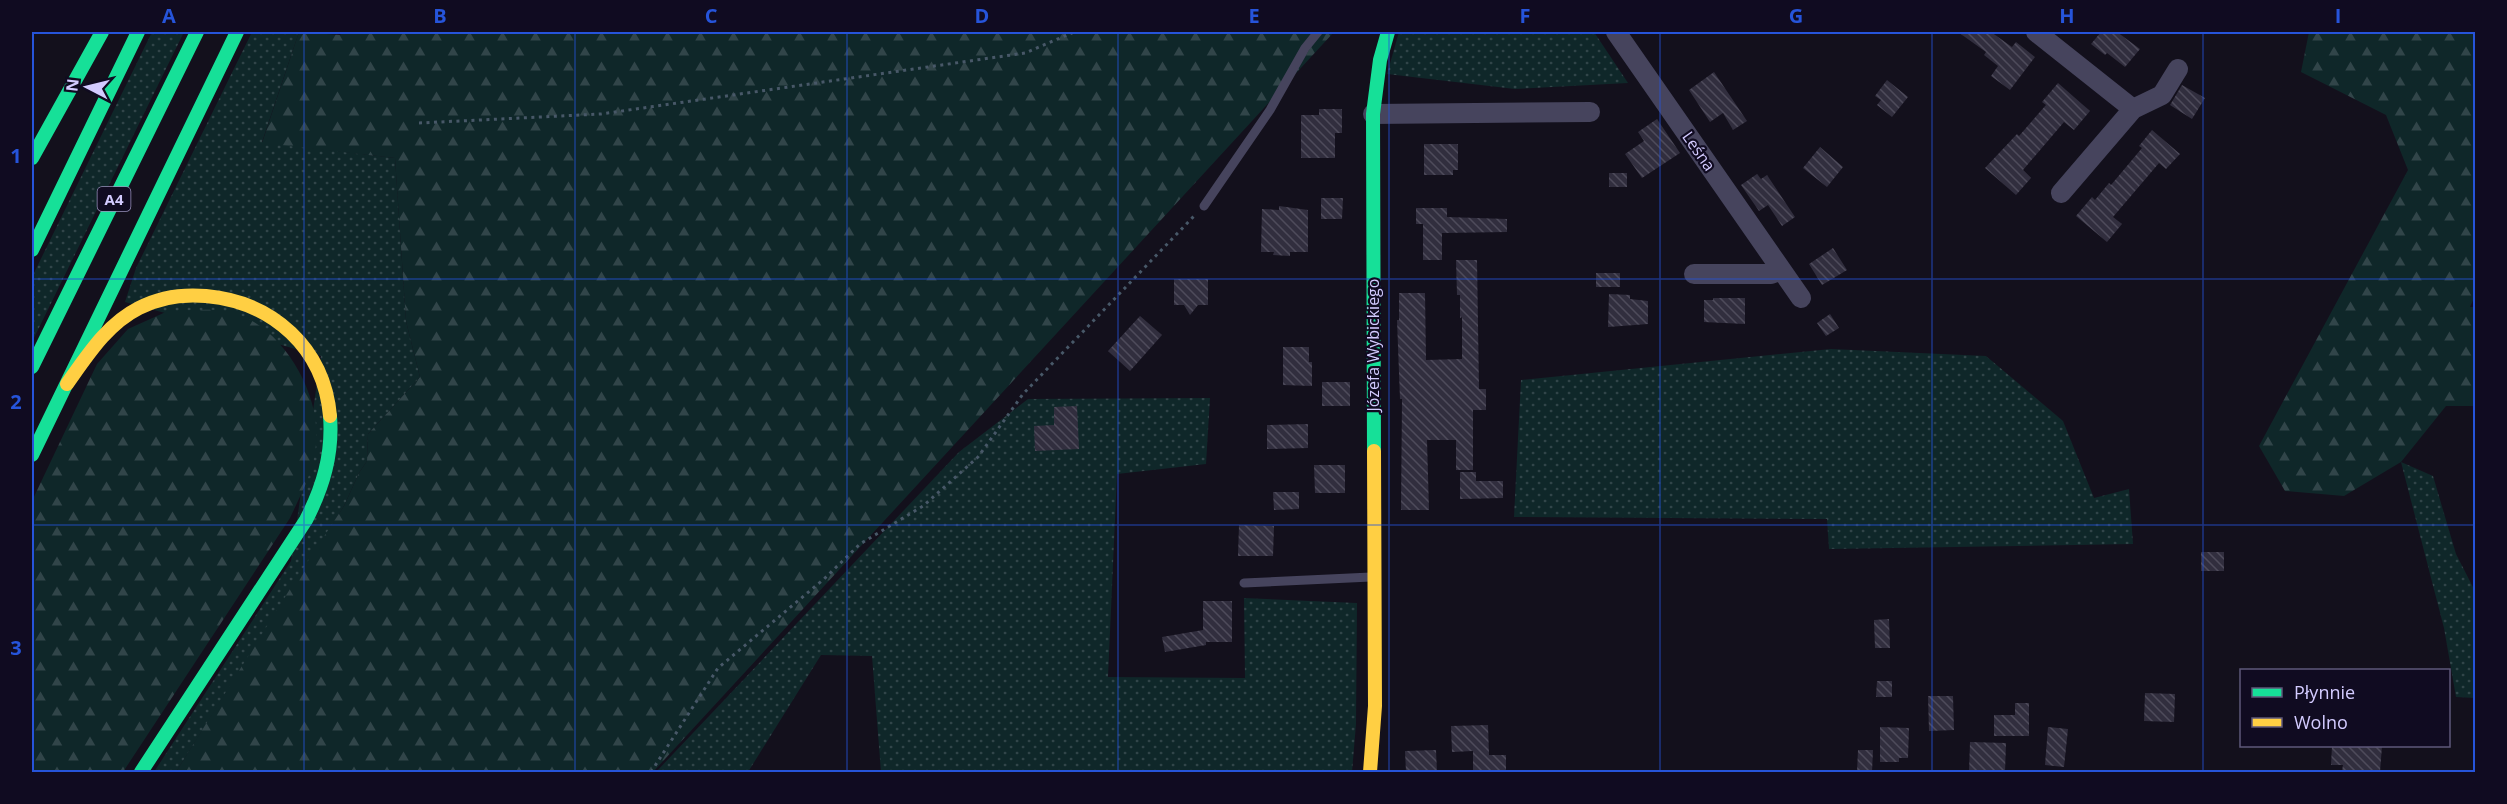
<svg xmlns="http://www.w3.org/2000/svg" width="2507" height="804" viewBox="0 0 2507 804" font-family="'Open Sans',sans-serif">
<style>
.grass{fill:url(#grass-dots)}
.forest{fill:url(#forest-firs)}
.building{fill:url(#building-back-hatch)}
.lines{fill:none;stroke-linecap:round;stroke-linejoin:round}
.path{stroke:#485868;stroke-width:3;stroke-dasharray:3 4.5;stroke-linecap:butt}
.lane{stroke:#46445d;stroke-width:9}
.street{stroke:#46445d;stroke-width:20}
.fast{stroke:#16e098;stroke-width:14}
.slow{stroke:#ffcf43;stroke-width:14}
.grid{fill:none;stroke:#2654da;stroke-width:1.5;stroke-opacity:0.55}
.labels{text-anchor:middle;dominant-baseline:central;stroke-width:4.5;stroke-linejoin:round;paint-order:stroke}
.shield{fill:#100b21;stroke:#9891bc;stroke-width:1.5}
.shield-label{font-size:15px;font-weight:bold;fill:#d3cbff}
.street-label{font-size:16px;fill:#d3cbff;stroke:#100b21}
.neatline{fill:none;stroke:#2654da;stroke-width:2}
.grid-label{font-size:20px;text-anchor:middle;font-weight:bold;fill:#2654da}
</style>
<defs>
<pattern id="grass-dots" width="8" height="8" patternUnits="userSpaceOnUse" patternTransform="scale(1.5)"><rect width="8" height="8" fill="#0f2729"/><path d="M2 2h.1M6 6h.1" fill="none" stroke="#314549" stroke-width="1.8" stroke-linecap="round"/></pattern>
<pattern id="forest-firs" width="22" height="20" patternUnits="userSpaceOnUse" patternTransform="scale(1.5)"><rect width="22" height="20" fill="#0f2729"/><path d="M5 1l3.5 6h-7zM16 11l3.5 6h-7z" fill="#314549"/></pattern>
<pattern id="building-back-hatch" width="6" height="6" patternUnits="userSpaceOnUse" patternTransform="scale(1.5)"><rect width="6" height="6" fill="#312e3e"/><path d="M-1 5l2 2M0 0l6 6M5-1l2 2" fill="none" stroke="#4e4b5b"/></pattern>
</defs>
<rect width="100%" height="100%" fill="#13101c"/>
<path class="grass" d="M 152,32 L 184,32 L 32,342 L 32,277 Z
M 252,32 L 299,32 L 262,142 L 395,158 L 406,321 L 420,377 L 368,434 L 367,461 L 359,473 L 344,506 L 176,772 L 154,772 L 291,561 L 321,356 L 125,302 L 136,268 Z
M 1399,32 L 1594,32 L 1628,83 L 1515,89 L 1387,74 Z
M 1831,349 L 1986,356 L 2063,421 L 2094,498 L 2129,489 L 2133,544 L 1829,549 L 1827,519 L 1514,517 L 1521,380 Z
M 1210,398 L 1206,464 L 1117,474 L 1108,677 L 1245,678 L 1244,598 L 1357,603 L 1356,724 L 1352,772 L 881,772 L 872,656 L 821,655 L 748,772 L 656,772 L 959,452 L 1028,399 Z
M 2401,462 L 2433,476 L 2456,554 L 2475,591 L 2475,698 L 2456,697 L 2444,628 Z"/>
<path class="forest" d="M 299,32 L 340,35 L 343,32 L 1334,32 L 653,772 L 176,772 L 300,573 L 344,506 L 359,473 L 367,461 L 368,434 L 420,377 L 406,321 L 395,158 L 262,143 Z
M 2309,32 L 2475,32 L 2474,102 L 2476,112 L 2476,294 L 2470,307 L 2475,307 L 2475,406 L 2446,406 L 2401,462 L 2344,496 L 2285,491 L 2259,446 L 2408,170 L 2386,115 L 2301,72 Z
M 168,311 C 186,311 206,308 224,311 C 278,318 322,392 316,444 C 314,471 301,494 290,518 L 123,772 L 32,772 L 32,501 L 97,364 L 128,329 Z"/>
<path class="building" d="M 1958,32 L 1991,32 L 2012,47 L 2016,42 L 2035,57 L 2010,90 L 1991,76 L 1998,66 L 1984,55 L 1986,52 Z
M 2101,32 L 2117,32 L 2140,49 L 2125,67 L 2107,53 L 2105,55 L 2091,44 Z
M 1714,72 L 1747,121 L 1733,130 L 1723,113 L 1710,122 L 1689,90 Z
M 1887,80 L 1908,97 L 1892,117 L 1877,105 L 1881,100 L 1875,96 Z
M 2058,83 L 2090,111 L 2074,130 L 2064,122 L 2023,170 L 2031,178 L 2016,195 L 1985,168 L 2017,134 L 2019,136 L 2046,105 L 2042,102 Z
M 2182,85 L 2205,98 L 2192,119 L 2170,105 Z
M 1319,109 L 1342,109 L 1342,133 L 1335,133 L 1335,158 L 1301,158 L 1301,115 L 1319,115 Z
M 1657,119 L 1680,153 L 1642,178 L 1625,154 L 1644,141 L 1638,132 Z
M 2152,130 L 2180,154 L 2166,169 L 2159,163 L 2113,217 L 2122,224 L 2107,242 L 2076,216 L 2092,197 L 2095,200 L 2109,183 L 2111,185 L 2142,148 L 2139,146 Z
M 1424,144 L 1458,144 L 1458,170 L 1453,170 L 1453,175 L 1424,175 Z
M 1820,147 L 1843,167 L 1827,187 L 1803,168 Z
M 1609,173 L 1627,173 L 1627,187 L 1609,187 Z
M 1757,174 L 1761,179 L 1767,175 L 1795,217 L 1782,226 L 1768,205 L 1759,211 L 1741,185 Z
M 1321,198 L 1343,198 L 1342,219 L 1321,219 Z
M 1279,206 L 1308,210 L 1308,252 L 1290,252 L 1290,256 L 1273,255 L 1274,252 L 1261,252 L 1262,209 L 1279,210 Z
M 1416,208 L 1447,208 L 1447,217 L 1507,219 L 1507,232 L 1442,233 L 1442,260 L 1423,260 L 1423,224 L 1416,224 Z
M 1833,248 L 1847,270 L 1822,285 L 1809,264 Z
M 1456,260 L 1477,260 L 1479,389 L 1486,389 L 1486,410 L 1473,410 L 1473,470 L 1456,470 L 1456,440 L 1427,440 L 1429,510 L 1401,510 L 1402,399 L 1400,399 L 1397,320 L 1399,320 L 1399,293 L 1425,293 L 1426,360 L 1462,359 L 1462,317 L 1460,318 L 1460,295 L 1457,295 Z
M 1596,273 L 1620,273 L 1620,287 L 1596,287 Z
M 1174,279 L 1208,279 L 1208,305 L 1198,305 L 1190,315 L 1184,305 L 1174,305 Z
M 1609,294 L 1630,295 L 1630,299 L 1648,301 L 1648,324 L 1608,327 Z
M 1713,298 L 1745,298 L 1745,324 L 1704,322 L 1704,300 L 1713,300 Z
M 1830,314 L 1839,328 L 1826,336 L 1817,323 Z
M 1140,316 L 1162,335 L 1130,371 L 1108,351 Z
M 1283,347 L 1309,347 L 1309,362 L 1312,362 L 1312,386 L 1283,385 Z
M 1322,382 L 1350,382 L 1350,406 L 1322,406 Z
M 1077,406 L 1079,449 L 1035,451 L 1034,426 L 1054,425 L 1054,407 Z
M 1308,424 L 1308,448 L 1267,449 L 1267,425 Z
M 1314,465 L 1345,465 L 1345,493 L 1315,493 Z
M 1460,472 L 1476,472 L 1476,481 L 1503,481 L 1503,498 L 1460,499 Z
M 1273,492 L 1299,492 L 1299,509 L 1274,510 Z
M 1239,525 L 1274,526 L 1273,556 L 1238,556 Z
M 2201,552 L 2224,552 L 2224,571 L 2201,571 Z
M 1203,601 L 1232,601 L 1232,642 L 1206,642 L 1206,645 L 1165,652 L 1162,637 L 1203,630 Z
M 1889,619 L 1890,648 L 1875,648 L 1874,620 Z
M 1877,681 L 1892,681 L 1892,697 L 1876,697 Z
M 2145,693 L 2175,694 L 2174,722 L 2144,721 Z
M 1928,696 L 1953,696 L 1954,730 L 1929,731 Z
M 2015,703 L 2029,703 L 2029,736 L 1994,736 L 1994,715 L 2015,715 Z
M 1488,725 L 1489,755 L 1506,755 L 1506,772 L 1473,772 L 1473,751 L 1452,752 L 1451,726 Z
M 1880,727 L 1909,728 L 1908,758 L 1899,758 L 1899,762 L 1880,762 Z
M 2048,727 L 2068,729 L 2064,767 L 2045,765 Z
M 1970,742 L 2006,743 L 2005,772 L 1969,772 Z
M 2332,746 L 2382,746 L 2380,772 L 2342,771 L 2343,765 L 2331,765 Z
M 1436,750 L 1437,772 L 1406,772 L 1405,751 Z
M 1858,750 L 1873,750 L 1872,772 L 1857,772 Z"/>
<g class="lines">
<path class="path" d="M 419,123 L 601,114 L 1025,53 L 1074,32
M 651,772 L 718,668 L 824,579 L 860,544 L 923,506 L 978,457 L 1023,394 L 1196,214"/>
<path class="lane" d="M 1204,206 L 1270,110 L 1305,48 L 1318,32
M 1244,583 L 1371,577"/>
<path class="street" d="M 1616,32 L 1801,298
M 2036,32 L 2133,109
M 1373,114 L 1590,112
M 2061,193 L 2133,109 L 2162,95 L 2178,69
M 1694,274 L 1771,274 L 1781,270"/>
<path class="fast" d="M 32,158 L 102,32
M 32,250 L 138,32
M 32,367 L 197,32
M 1374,451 L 1373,114 L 1380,60 L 1388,32
M 32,455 L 237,32
M 141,772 L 306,520 C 323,487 333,454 330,416"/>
<path class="slow" d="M 67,384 C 87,356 107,324 139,308 C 160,297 183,294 206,296 C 273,302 324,348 330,416
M 1370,772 L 1375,706 L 1374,451"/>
</g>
<path class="grid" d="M 304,32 L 304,772M 575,32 L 575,772M 847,32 L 847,772M 1118,32 L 1118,772M 1389,32 L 1389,772M 1660,32 L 1660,772M 1932,32 L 1932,772M 2203,32 L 2203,772M 32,279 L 2476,279M 32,525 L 2476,525"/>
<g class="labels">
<rect class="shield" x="97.5" y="187" width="33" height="24" rx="4.5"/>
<g class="shield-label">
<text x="114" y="199">A4</text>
</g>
<g class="street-label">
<text transform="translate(1699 151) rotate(55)">Leśna</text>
<text transform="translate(1373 345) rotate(-90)">Józefa Wybickiego</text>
</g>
</g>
<rect width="2507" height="804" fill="none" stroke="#100b21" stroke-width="66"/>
<rect x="2240" y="669" width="210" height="78" fill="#100b21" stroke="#5e587a" stroke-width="1.5"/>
<rect x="2252" y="688" width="30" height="9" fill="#16e098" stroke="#5e587a" stroke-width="1.5"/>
<text x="2294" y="699" font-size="18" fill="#d3cbff">Płynnie</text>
<rect x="2252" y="718" width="30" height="9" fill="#ffcf43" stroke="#5e587a" stroke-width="1.5"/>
<text x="2294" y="729" font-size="18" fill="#d3cbff">Wolno</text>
<g transform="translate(87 87) rotate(277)" stroke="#100b21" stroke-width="4.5" paint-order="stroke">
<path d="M0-4.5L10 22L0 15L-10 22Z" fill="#d3cbff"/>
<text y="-9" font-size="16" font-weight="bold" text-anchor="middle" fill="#d3cbff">N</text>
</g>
<rect x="33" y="33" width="2441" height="738" class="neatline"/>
<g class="grid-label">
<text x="169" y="23">A</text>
<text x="440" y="23">B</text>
<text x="711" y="23">C</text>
<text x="982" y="23">D</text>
<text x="1254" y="23">E</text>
<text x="1525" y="23">F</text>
<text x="1796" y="23">G</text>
<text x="2067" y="23">H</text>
<text x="2338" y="23">I</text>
<text x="16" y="163">1</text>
<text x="16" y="409">2</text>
<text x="16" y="655">3</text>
</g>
</svg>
